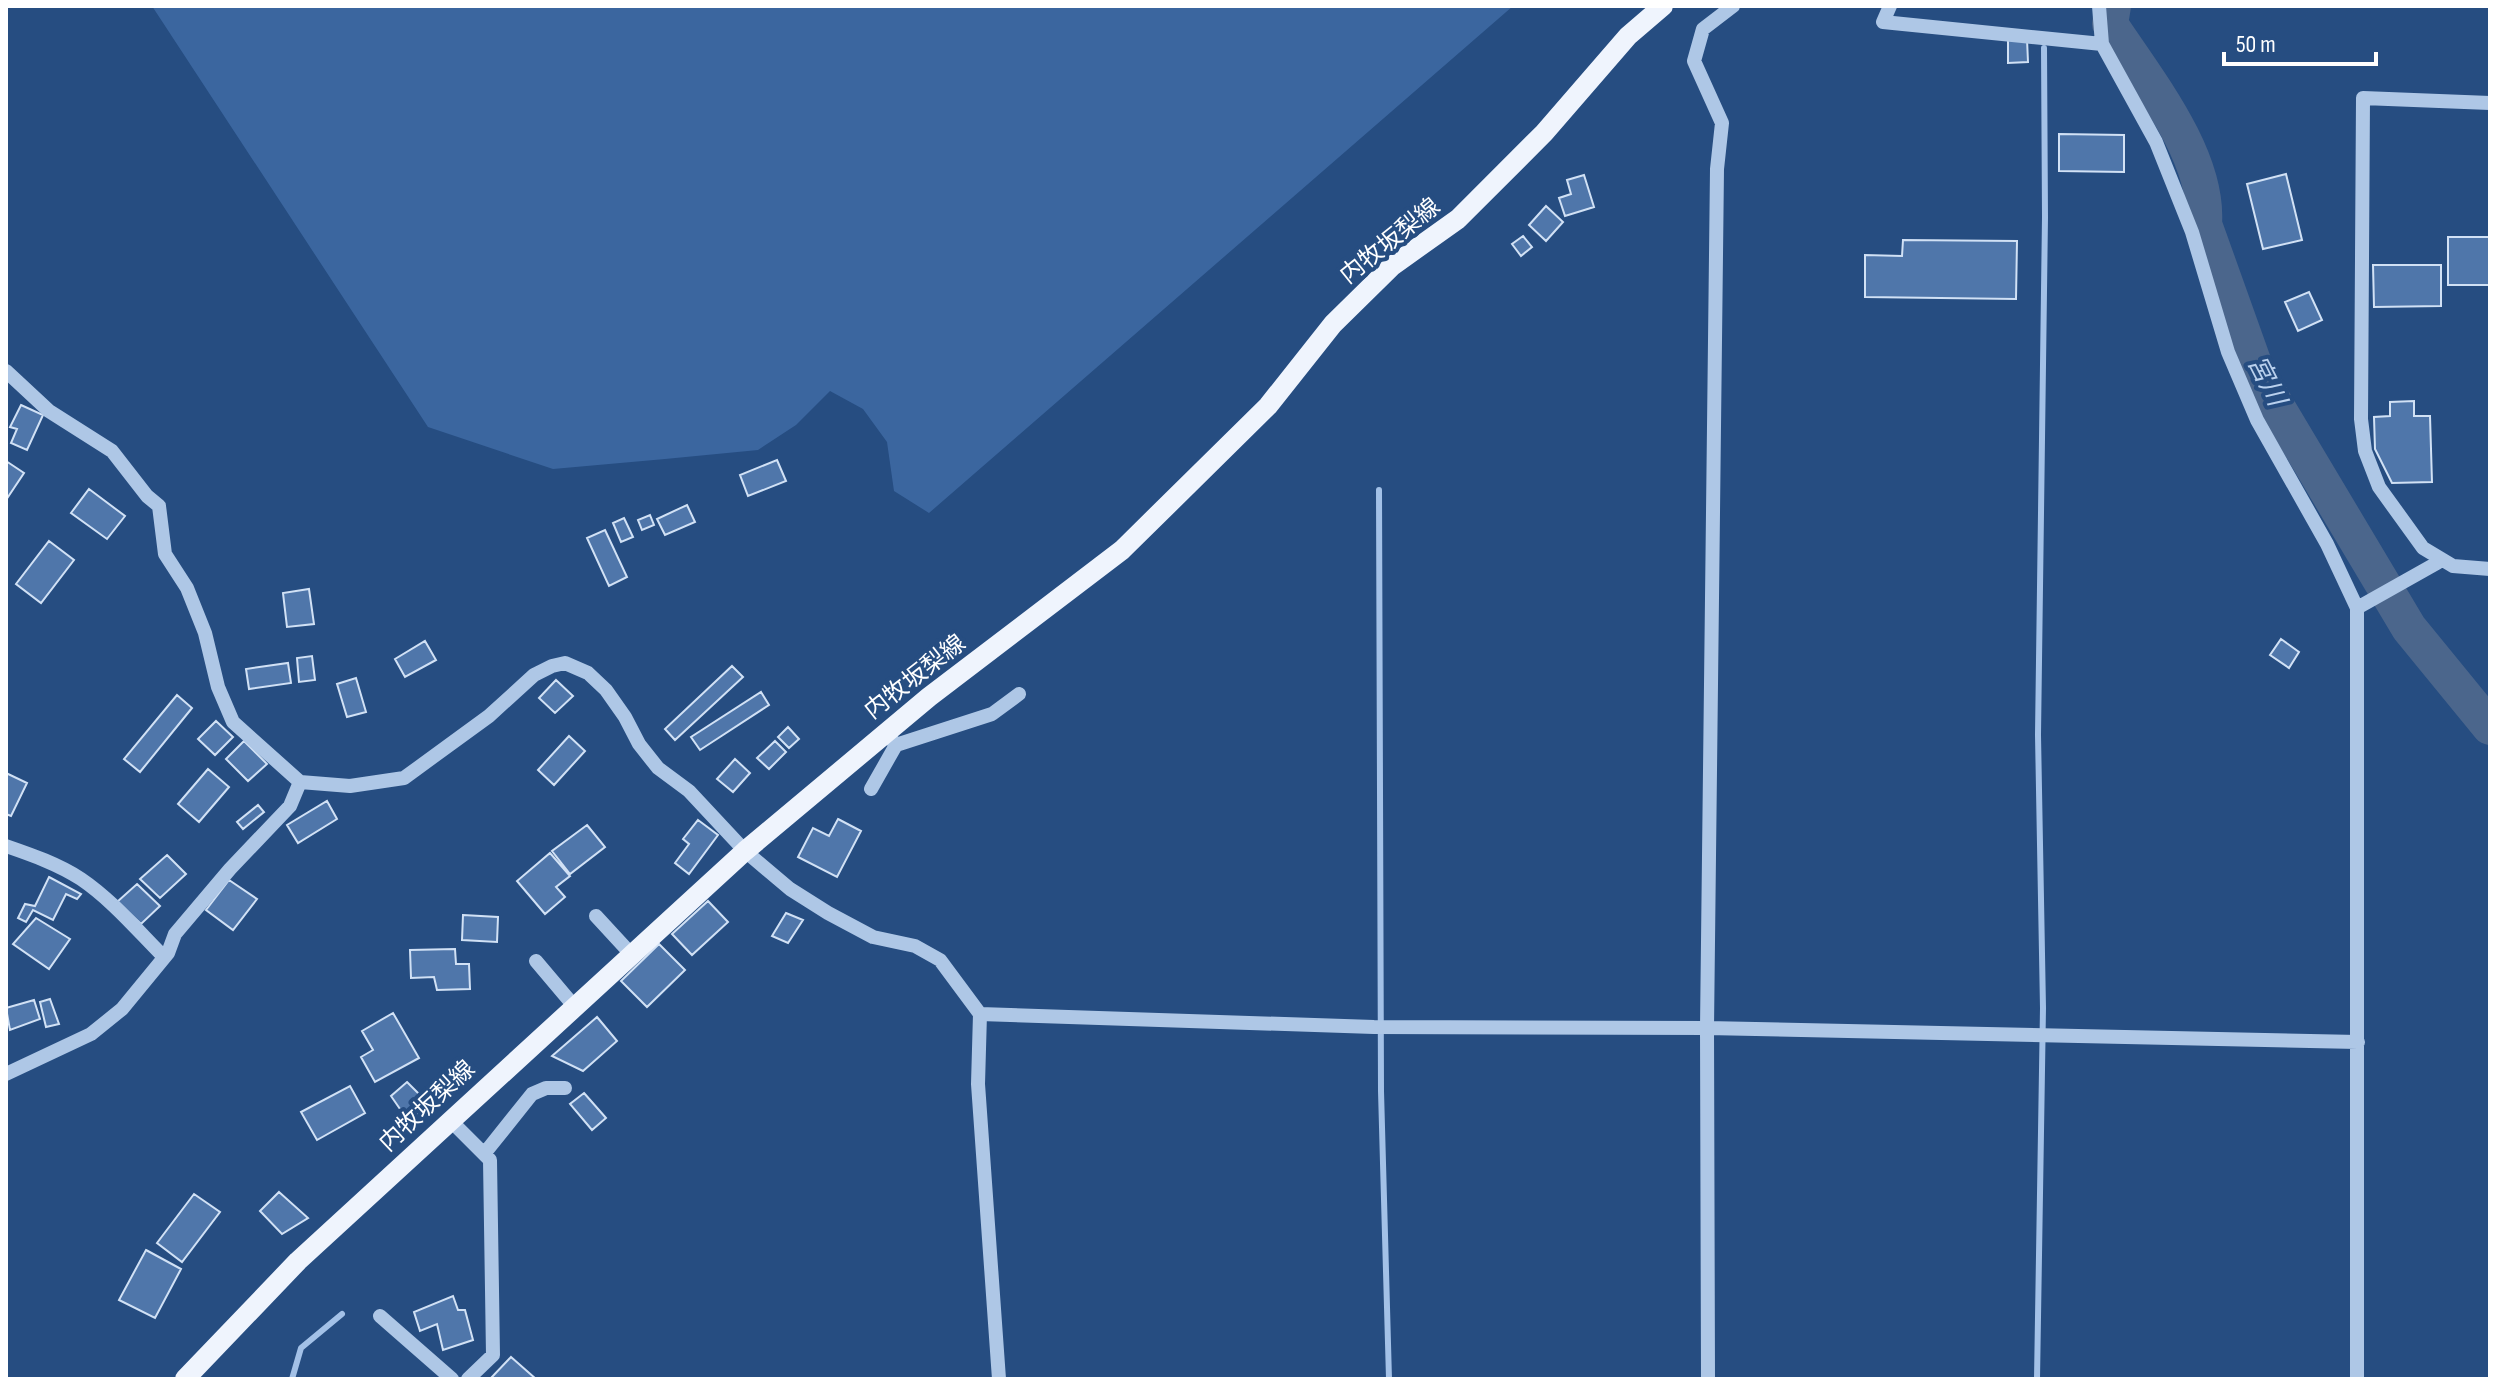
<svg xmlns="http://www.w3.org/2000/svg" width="2496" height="1385" viewBox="0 0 2496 1385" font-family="'Sofia Sans Condensed','Noto Sans JP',sans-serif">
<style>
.green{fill:#3b669f}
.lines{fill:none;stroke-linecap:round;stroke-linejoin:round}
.stream{stroke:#a3c1e7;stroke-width:6}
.river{stroke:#4b668c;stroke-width:36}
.building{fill:#4f76aa;stroke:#d1e1f5;stroke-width:2}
.minor{stroke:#aec7e6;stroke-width:14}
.major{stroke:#eff4fd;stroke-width:20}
.labels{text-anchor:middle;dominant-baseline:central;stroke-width:8;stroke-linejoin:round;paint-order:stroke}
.street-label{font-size:24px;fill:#fff;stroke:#264d81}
.water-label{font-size:26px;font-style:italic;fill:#bad1ee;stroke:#264d81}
</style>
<rect width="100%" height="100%" fill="#264d81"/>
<path class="green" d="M 152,6 L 1513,6 L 929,513 L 894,491 L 887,442 L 863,409 L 830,391 L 796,425 L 758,450 L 665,459 L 553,469 L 428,427 Z"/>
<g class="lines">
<path class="stream" d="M 1379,490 L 1381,1091 L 1389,1379
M 292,1379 L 301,1348 L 342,1314
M 2037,1379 L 2043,1008 L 2038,735 L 2045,217 L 2044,48"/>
<path class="river" d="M 2113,6 L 2110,24 C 2146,79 2209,156 2204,224 L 2258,375 L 2409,628 L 2490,727"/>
</g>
<path class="building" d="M 2027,39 L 2028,62 L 2008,63 L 2008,40 Z
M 2059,134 L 2124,135 L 2124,172 L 2059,171 Z
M 2286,174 L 2302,240 L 2263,249 L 2247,184 Z
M 1584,175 L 1594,207 L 1565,216 L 1559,198 L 1571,194 L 1567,180 Z
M 1546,206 L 1563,222 L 1546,241 L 1529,225 Z
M 1523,236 L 1532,247 L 1521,256 L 1512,244 Z
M 2448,237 L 2490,237 L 2490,285 L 2448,285 Z
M 1903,240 L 2017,241 L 2016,299 L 1865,297 L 1865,255 L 1902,256 Z
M 2373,265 L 2441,265 L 2441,306 L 2374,307 Z
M 2309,292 L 2322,320 L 2298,331 L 2285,302 Z
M 2414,401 L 2414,416 L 2430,416 L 2432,482 L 2392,483 L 2375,449 L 2374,417 L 2390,416 L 2390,402 Z
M 21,405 L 43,415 L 27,450 L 11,443 L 17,429 L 10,427 Z
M 777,460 L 786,481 L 748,496 L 740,475 Z
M 6,461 L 24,473 L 6,500 Z
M 89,489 L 125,516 L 107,539 L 71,513 Z
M 687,505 L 695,522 L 665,535 L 657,519 Z
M 650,515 L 654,525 L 642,530 L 638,520 Z
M 624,518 L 633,537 L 621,542 L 613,523 Z
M 605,530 L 627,577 L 609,586 L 587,538 Z
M 49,541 L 74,560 L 41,603 L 16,584 Z
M 309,589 L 314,624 L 287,627 L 283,593 Z
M 2281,639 L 2299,652 L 2289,668 L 2270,655 Z
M 425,641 L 436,660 L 405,677 L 395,659 Z
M 312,656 L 315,680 L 299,682 L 297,658 Z
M 288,663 L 291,683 L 249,689 L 246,669 Z
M 732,666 L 743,677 L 675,740 L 665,729 Z
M 356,678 L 366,712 L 347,717 L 337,684 Z
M 556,680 L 573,696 L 555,713 L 539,698 Z
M 761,692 L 769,705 L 700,750 L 691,737 Z
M 177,695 L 192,708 L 140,772 L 124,759 Z
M 216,721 L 233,737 L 215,755 L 198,739 Z
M 788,727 L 799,739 L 789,748 L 778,737 Z
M 569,736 L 585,751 L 554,785 L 538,770 Z
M 244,741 L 267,764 L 248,781 L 226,759 Z
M 775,741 L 786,752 L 769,769 L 757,758 Z
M 735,759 L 750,773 L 733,792 L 717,779 Z
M 208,769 L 229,787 L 199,822 L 178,804 Z
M 6,773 L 27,783 L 11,816 L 6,814 Z
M 327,801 L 337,819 L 298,843 L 287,825 Z
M 258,805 L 264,812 L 243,829 L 237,822 Z
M 838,819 L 861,831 L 837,877 L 798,857 L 813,828 L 829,836 Z
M 698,820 L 718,835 L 689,874 L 675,863 L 689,844 L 683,839 Z
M 587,825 L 605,847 L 570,874 L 552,851 Z
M 550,853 L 570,876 L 556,887 L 565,897 L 545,914 L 517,881 Z
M 167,855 L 186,874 L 160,898 L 140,879 Z
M 49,877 L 81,894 L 77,899 L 66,894 L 53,920 L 33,910 L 26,922 L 18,918 L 25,904 L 35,906 Z
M 229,880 L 257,899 L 233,930 L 206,910 Z
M 137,884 L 160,906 L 141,924 L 117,902 Z
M 708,901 L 728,922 L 692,955 L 672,934 Z
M 786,913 L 803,920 L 788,943 L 772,936 Z
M 463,915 L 498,917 L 497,942 L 462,940 Z
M 36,918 L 70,939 L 49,969 L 13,944 Z
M 659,944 L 685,970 L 647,1007 L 621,981 Z
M 455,949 L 456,964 L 469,964 L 470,989 L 437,990 L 434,977 L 411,978 L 410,950 Z
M 50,999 L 59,1024 L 46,1027 L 40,1002 Z
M 34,1000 L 40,1019 L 10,1030 L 6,1008 Z
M 393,1013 L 419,1058 L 375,1082 L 361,1057 L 373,1050 L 362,1031 Z
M 597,1017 L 617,1041 L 583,1071 L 552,1056 Z
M 407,1082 L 428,1103 L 409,1122 L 391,1096 Z
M 350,1086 L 365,1113 L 317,1140 L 301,1112 Z
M 584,1093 L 606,1118 L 592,1130 L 570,1104 Z
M 279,1192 L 308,1218 L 282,1234 L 260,1211 Z
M 194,1194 L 220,1212 L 182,1262 L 157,1243 Z
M 146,1250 L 181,1269 L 155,1318 L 119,1300 Z
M 453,1296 L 458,1310 L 465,1310 L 473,1340 L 443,1350 L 437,1324 L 420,1331 L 414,1312 Z
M 511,1357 L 536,1379 L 490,1379 Z"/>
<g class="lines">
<path class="minor" d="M 1890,6 L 1883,22 L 2102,44
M 2099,6 L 2102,44 L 2156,142 L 2192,232 L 2228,352 L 2257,420 L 2327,544 L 2357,608 L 2357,1379
M 2490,103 L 2363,98 L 2361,419 L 2365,451 L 2379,487 L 2423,548 L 2453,566 L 2490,569
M 6,371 L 49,411 L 112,451 L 147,496 L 159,506 L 165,554 L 187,588 L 205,633 L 218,687 L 233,722 L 300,782 L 350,786 L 404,778 L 489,716 L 534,675 L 552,666 L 565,663 L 588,673 L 606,690 L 625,717 L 639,744 L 658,768 L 689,791 L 745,851 L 790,889 L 828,913 L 873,937 L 915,946 L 940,960 L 980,1014
M 2357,608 L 2437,563 L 2440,559
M 886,733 L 896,745 L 992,714 L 1019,694
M 871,789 L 896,745
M 6,846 C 32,855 58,864 81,879 C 112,900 138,931 164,957
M 596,916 L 631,954
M 536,961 L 574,1006
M 6,1074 L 91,1034 L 122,1009 L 168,953 L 175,934 L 230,869 L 290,806 L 300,782
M 450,1120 L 490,1160 L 493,1355 L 468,1379
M 484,1154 L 532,1094 L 546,1088 L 565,1088
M 380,1316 L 452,1379
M 999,1379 L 978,1084 L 980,1014 L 1374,1027 L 1707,1028 L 2358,1042
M 1708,1379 L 1707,1028 L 1717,169 L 1722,123 L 1694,61 L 1703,29 L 1733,6"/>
<path class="major" d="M 185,1379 L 298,1261 L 745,851 L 929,697 L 1122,550 L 1268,406 L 1333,324 L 1392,266 L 1458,219 L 1544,133 L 1628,36 L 1663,6"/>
</g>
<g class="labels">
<g class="street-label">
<text transform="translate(1390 241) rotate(-39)">内牧坂梨線</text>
<text transform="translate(915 677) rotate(-38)">内牧坂梨線</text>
<text transform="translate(427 1106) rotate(-43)">内牧坂梨線</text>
</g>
<g class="water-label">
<text transform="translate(2266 381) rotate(63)">宮川</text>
</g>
</g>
<rect width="2496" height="1385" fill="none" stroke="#ffffff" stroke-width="16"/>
<path d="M2224 52v12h152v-12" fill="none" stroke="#ffffff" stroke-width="4"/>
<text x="2236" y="52" font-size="24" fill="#ffffff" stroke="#264d81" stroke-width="6" paint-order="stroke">50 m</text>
</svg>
